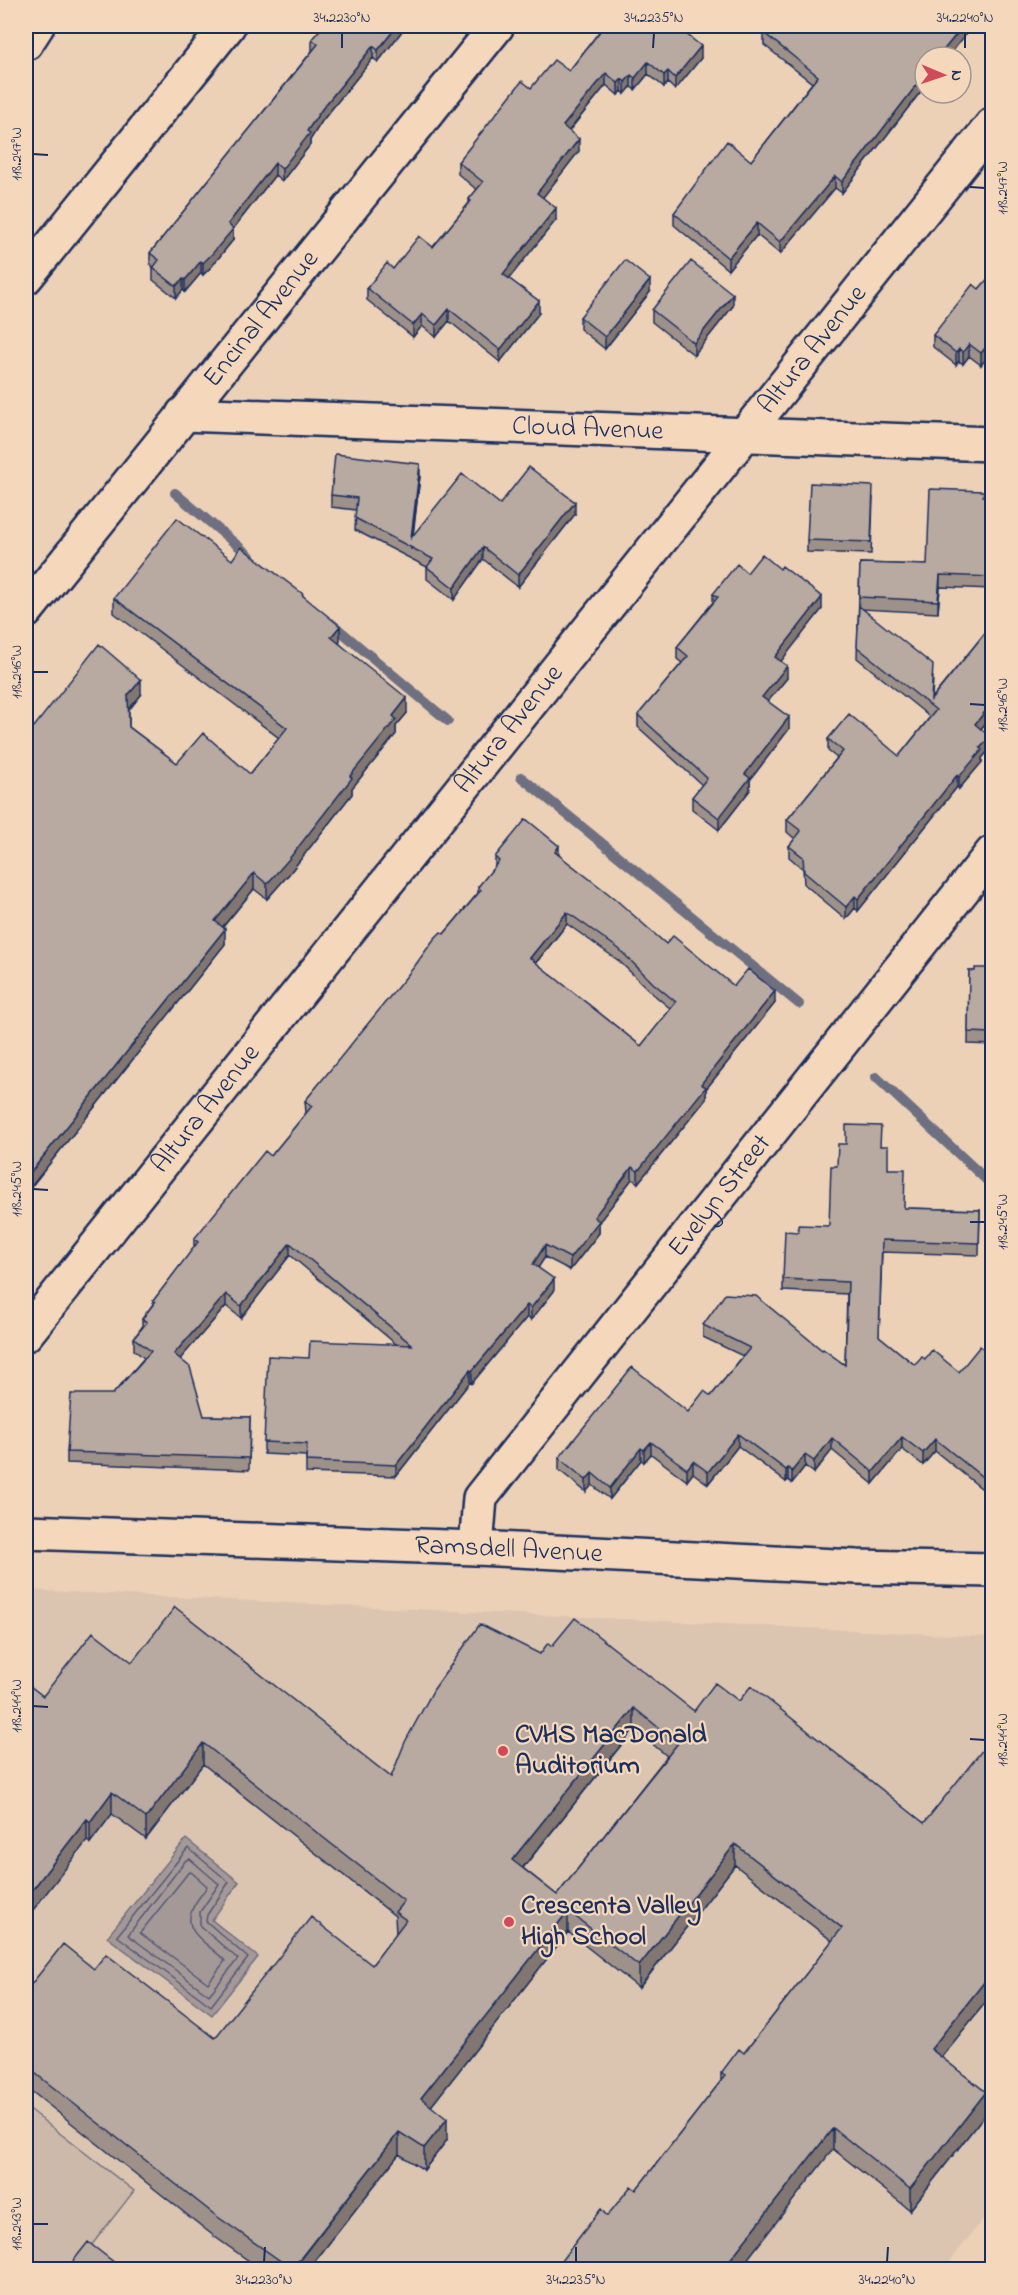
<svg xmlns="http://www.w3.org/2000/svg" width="1018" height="2295" viewBox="0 0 1018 2295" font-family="'Indie Flower',sans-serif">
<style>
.built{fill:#dcc5b0}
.green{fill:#cdb9aa;stroke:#747484;stroke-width:1.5}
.water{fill:#a59998;stroke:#6e6f81;stroke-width:1.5}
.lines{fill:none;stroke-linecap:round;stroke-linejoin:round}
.shore{stroke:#525975;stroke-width:1.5}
.stream{stroke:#6e6f81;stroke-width:10}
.street-casing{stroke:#1b2f5e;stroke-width:38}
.secondary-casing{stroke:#1b2f5e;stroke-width:38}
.highway-casing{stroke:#1b2f5e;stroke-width:38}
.street{stroke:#f5d8bb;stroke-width:33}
.secondary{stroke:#f5d8bb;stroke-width:33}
.highway{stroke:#f5d8bb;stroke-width:33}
.wall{fill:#9e918a;stroke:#1b2f5e;stroke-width:1.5;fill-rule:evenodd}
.shaded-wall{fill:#817671;stroke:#1b2f5e;stroke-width:1.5}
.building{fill:#b8a9a1;stroke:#1b2f5e;stroke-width:1.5;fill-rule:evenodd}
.ticks{fill:none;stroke:#1b2f5e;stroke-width:2}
.poi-dot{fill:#d1495b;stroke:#f5d8bb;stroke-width:2}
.labels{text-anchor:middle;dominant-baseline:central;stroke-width:4.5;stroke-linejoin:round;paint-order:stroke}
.street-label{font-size:27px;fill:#1b2f5e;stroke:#f5d8bb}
.poi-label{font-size:27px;font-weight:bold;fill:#1b2f5e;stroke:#f5d8bb;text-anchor:start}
.neatline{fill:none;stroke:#1b2f5e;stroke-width:2}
.ticks-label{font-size:15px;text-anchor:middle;fill:#1b2f5e}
</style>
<rect width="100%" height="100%" fill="#ecd1b7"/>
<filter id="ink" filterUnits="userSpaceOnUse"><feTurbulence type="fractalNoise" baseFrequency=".0167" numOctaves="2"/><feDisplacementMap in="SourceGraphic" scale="12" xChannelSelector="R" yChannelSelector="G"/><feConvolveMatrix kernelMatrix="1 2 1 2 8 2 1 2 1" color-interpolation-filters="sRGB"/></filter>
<g filter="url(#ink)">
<path class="built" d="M 26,1590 L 992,1637 L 992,2208 L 944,2269 L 26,2269 Z"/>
<path class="green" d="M 26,2107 L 134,2191 L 73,2269 L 26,2269 Z"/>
<path class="water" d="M 186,1839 L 239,1882 L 212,1920 L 258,1957 L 212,2015 L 107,1937 Z"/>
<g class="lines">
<path class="shore" d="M 188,1848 L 229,1882 L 207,1915 L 206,1921 L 248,1958 L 211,2006 L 117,1936 Z
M 190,1859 L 219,1884 L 200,1912 L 200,1926 L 238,1959 L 209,1995 L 128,1935 L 186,1860 Z
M 191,1872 L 207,1886 C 203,1894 195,1901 192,1910 C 181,1934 213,1946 225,1961 L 208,1983 L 140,1933 L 188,1873 Z"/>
<path class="stream" d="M 175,493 L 250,556
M 331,623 L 448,721
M 521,777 L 799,1004
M 876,1077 L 992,1185"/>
<g class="street-casing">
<g id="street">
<path id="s1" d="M 183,414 L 992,444"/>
<path id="s2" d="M 26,611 L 497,26"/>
<path id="s3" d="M 26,1334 L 992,125"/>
<path id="s4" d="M 476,1548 L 480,1498 L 992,853"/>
</g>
</g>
<g class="secondary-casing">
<g id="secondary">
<path id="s5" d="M 26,1532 L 476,1548 L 857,1567 L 992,1570"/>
</g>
</g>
<g class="highway-casing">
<path id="highway" d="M 26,43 L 37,26
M 26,277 L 228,26"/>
</g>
<use href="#street" class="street"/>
<use href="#secondary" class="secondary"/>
<use href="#highway" class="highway"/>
</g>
<path class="wall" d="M 323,26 L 406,26 L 378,62 L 373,58 L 322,121 L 310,140 L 310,145 L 282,181 L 275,175 L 233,229 L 233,240 L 212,266 L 203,275 L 201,273 L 185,292 L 183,290 L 176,298 L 153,280 L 153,267 L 150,264 L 150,253 L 312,51 L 312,39 Z
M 591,26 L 676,26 L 701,58 L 675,90 L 668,83 L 664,87 L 648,74 L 635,90 L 631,87 L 625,94 L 622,91 L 618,95 L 606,85 L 569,131 L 579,151 L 542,198 L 556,220 L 509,278 L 539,313 L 500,362 L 449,321 L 436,337 L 422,326 L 413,337 L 367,300 L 367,288 L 393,269 L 433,247 L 469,203 L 469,199 L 477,190 L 458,174 L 458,162 L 531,88 L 569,71 L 599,32 Z
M 851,26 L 972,26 L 948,57 L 925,57 L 925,86 L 842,193 L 835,188 L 780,254 L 757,235 L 728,270 L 674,225 L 674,213 L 751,161 L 812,83 L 764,45 L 764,33 L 848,29 Z
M 993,273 L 993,351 L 981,365 L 969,356 L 963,364 L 959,361 L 956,365 L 933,347 L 933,335 L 979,289 Z
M 650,292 L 605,349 L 580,329 L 580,317 Z
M 733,306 L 694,355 L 652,322 L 652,310 Z
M 420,476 L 413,536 L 500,504 L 575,514 L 518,587 L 483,559 L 454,600 L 427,579 L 427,567 L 355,530 L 356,510 L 331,507 L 331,495 Z
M 983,496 L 990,508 L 989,540 L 993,540 L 993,589 L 940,587 L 938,613 L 862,609 L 933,677 L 932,698 L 993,623 L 993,714 L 981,729 L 990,749 L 982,758 L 982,762 L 959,789 L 957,787 L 858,911 L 855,908 L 846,919 L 804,884 L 803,869 L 789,857 L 789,846 L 795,839 L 787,832 L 787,820 L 837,758 L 828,751 L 828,739 L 899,756 L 930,717 L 857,658 L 860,563 L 927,565 Z
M 873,498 L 871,554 L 807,552 L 807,540 Z
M 232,560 L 303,596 L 340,641 L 339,643 L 407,713 L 396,726 L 396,734 L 352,788 L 352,794 L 289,874 L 267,899 L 254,889 L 223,927 L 225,944 L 26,1193 L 26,720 L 34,727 L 141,695 L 129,710 L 129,727 L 177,763 L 250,774 L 279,738 L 114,613 L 114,598 Z
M 747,573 L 822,609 L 780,661 L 787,678 L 768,701 L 789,729 L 750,780 L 750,790 L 719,830 L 692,809 L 692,797 L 702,785 L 638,727 L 638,715 L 682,663 L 677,659 L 677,647 L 713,602 L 713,594 Z
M 559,856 L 666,944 L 734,986 L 775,1003 L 706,1089 L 706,1099 L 638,1183 L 632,1179 L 599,1222 L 599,1233 L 570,1270 L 545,1257 L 538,1267 L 554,1291 L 531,1320 L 527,1317 L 472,1383 L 470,1382 L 396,1476 L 306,1473 L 306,1456 L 264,1454 L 264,1442 L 309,1358 L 397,1345 L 290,1255 L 241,1318 L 226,1306 L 180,1359 L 204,1416 L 250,1417 L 249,1470 L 67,1463 L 67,1452 L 113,1394 L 144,1358 L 134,1350 L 134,1338 L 142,1327 L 142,1319 L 153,1304 L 153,1301 L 194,1248 L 194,1239 L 271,1156 L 306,1113 L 305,1101 L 478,893 L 478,887 L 495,867 L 495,857 ZM 567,924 L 619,961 L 653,994 L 671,1009 L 641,1046 L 536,963 Z
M 993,968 L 993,1045 L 968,1044 L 969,971 L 975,971 Z
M 881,1146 L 888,1169 L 904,1208 L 980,1210 L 979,1255 L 882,1252 L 879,1336 L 915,1365 L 925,1359 L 959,1372 L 993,1356 L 993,1494 L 991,1496 L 935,1451 L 923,1465 L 902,1449 L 873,1484 L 832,1450 L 814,1473 L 805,1466 L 792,1483 L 788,1480 L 786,1482 L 738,1446 L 708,1484 L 693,1473 L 687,1481 L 651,1454 L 644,1462 L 641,1460 L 610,1499 L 592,1485 L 586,1492 L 559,1470 L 559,1458 L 688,1412 L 711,1396 L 743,1356 L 703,1337 L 703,1325 L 822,1350 L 845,1365 L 847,1294 L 783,1291 L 783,1279 L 798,1232 L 829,1226 L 837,1166 Z
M 552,1646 L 694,1711 L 739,1701 L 924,1823 L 993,1754 L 993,1993 L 941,2057 L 986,2113 L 910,2210 L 833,2149 L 607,2216 L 636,2190 L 721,2081 L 721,2073 L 744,2053 L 832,1941 L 735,1865 L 639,1988 L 568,1932 L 431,2106 L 447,2140 L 424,2170 L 399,2154 L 308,2270 L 262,2270 L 215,2237 L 26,2087 L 26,1991 L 94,1969 L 215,2038 L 372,1965 L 396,1934 L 395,1916 L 203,1764 L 146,1839 L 112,1814 L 90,1843 L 87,1841 L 43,1696 L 132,1662 L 391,1777 L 540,1654 ZM 634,1729 L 667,1756 L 557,1895 L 523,1868 Z"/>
<path class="shaded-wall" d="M 397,26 L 406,26 L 378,62 L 378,50 Z
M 963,26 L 972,26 L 948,57 L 938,57 Z
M 373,46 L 373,58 L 322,121 L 310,140 L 310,145 L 282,181 L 282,169 L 307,131 L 322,109 Z
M 701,46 L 701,58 L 675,90 L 675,78 Z
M 648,62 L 648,74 L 635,90 L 635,78 Z
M 668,71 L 668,83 L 664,87 L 664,75 Z
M 606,73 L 606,85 L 563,138 L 563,126 Z
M 925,74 L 925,86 L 842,193 L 842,182 Z
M 631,75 L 631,87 L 625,94 L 625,82 Z
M 622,79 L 622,91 L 618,95 L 618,83 Z
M 579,139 L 579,151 L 537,205 L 537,193 Z
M 275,163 L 275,175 L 233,229 L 233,240 L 212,266 L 203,275 L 203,263 L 228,224 Z
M 835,176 L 835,188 L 780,254 L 780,242 Z
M 556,208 L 556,220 L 503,286 L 503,274 Z
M 757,223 L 757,235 L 728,270 L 728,258 Z
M 201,261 L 201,273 L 185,292 L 185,280 Z
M 183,279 L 183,290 L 176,298 L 176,286 Z
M 650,280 L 650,292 L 605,349 L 605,337 Z
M 733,294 L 733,306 L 694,355 L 694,343 Z
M 539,301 L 539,313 L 500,362 L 500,350 Z
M 449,309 L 449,321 L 436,337 L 436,325 Z
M 422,314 L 422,326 L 413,337 L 413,325 Z
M 993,339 L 993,351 L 981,365 L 981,353 Z
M 969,344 L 969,356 L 963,364 L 963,352 Z
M 959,349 L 959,361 L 956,365 L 956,353 Z
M 420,464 L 420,476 L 411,550 L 411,538 Z
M 575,502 L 575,514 L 518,587 L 518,575 Z
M 483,547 L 483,559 L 454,600 L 454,588 Z
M 940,575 L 940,587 L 938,613 L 938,601 Z
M 822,597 L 822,609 L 775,669 L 775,657 Z
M 340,626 L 340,641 L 331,652 L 331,637 Z
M 787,666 L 787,678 L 762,709 L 762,697 Z
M 141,680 L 141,695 L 128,710 L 128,695 Z
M 407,698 L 407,713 L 396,726 L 396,734 L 352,788 L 352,794 L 289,874 L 267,899 L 267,884 L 350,776 L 393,716 Z
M 993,702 L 993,714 L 975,736 L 975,724 Z
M 789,717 L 789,729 L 750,780 L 750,790 L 719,830 L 719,818 L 745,774 Z
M 990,737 L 990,749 L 982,758 L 982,762 L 959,789 L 959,777 L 980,748 Z
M 957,775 L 957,787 L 858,911 L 858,899 Z
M 559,846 L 559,858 L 555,852 Z
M 254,873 L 254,889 L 215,936 L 215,921 Z
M 855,896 L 855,908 L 846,919 L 846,907 Z
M 567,912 L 567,924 L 530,970 L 530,958 Z
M 225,929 L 225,944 L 26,1193 L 26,1178 Z
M 775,991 L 775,1003 L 706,1089 L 706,1099 L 638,1183 L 638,1171 L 701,1084 Z
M 632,1167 L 632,1179 L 599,1222 L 599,1233 L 570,1270 L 570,1258 L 594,1217 Z
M 290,1243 L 290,1255 L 241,1318 L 241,1306 Z
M 545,1245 L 545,1257 L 533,1276 L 533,1264 Z
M 554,1279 L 554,1291 L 531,1320 L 531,1308 Z
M 226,1294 L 226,1306 L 174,1366 L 174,1354 Z
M 527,1305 L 527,1317 L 472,1383 L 472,1371 Z
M 470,1370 L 470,1382 L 396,1476 L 396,1465 Z
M 738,1434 L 738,1446 L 708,1484 L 708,1472 Z
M 902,1437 L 902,1449 L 873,1484 L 873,1472 Z
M 832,1438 L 832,1450 L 814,1473 L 814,1461 Z
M 935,1439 L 935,1451 L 923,1465 L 923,1453 Z
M 651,1442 L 651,1454 L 644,1462 L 644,1450 Z
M 641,1448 L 641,1460 L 610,1499 L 610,1488 Z
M 805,1455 L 805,1466 L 792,1483 L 792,1471 Z
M 693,1461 L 693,1473 L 687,1481 L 687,1469 Z
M 788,1468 L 788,1480 L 786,1482 L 786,1470 Z
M 592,1473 L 592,1485 L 586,1492 L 586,1480 Z
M 993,1482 L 993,1494 L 991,1496 L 991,1484 Z
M 634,1708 L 634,1729 L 512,1881 L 512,1860 Z
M 203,1743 L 203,1764 L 146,1839 L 146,1818 Z
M 112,1792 L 112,1814 L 90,1843 L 90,1822 Z
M 87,1819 L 87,1841 L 26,1919 L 26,1898 Z
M 735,1844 L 735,1865 L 639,1988 L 639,1966 Z
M 568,1911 L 568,1932 L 421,2119 L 421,2098 Z
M 993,1971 L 993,1993 L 931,2070 L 931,2049 Z
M 986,2092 L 986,2113 L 910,2210 L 910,2189 Z
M 447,2119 L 447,2140 L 424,2170 L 424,2148 Z
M 833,2128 L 833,2149 L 739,2270 L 722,2270 Z
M 399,2132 L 399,2154 L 308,2270 L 292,2270 Z"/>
<path class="building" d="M 323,26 L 397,26 L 378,50 L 373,46 L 322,109 L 307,131 L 310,133 L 282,169 L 275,163 L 228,224 L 233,229 L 212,254 L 203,263 L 201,261 L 185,280 L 183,279 L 176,286 L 153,268 L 159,260 L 150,253 L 318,44 L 312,39 Z
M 604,26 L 676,26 L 701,46 L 675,78 L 668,71 L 664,75 L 648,62 L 635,78 L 631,75 L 625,82 L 622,79 L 618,83 L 606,73 L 563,126 L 579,139 L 537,193 L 556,208 L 503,274 L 539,301 L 500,350 L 449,309 L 436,325 L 422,314 L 413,325 L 367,288 L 387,263 L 393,269 L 419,236 L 433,247 L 471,201 L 469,199 L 483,182 L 458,162 L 522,81 L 531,88 L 554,60 L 569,71 Z
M 769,26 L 843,26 L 848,29 L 851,26 L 963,26 L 938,57 L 925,57 L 925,74 L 842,182 L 835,176 L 780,242 L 757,223 L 728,258 L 674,213 L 727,141 L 751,161 L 818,76 L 764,33 Z
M 625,260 L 650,280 L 605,337 L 580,317 Z
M 691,261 L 733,294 L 694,343 L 652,310 Z
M 993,273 L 993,339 L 981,353 L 969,344 L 963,352 L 959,349 L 956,353 L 933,335 L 973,284 L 979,289 Z
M 335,454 L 420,464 L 411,538 L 462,474 L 500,504 L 529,467 L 575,502 L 518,575 L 483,547 L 454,588 L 427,567 L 433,559 L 355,518 L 357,498 L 331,495 Z
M 810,483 L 873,486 L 871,542 L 807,540 Z
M 930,489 L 984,491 L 983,496 L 990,496 L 988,540 L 993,540 L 993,577 L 940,575 L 938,601 L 859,597 L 860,563 L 927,565 Z
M 177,518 L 232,560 L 241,547 L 303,594 L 302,595 L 340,626 L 331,637 L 407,698 L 393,716 L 396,719 L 350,776 L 352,778 L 289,859 L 267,884 L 254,873 L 215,921 L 225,929 L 26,1178 L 26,720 L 34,727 L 99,644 L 141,680 L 128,695 L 129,727 L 177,763 L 203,733 L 250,774 L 287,728 L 114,598 Z
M 762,554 L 780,569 L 782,566 L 822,597 L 775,657 L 787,666 L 762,697 L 789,717 L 745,774 L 750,778 L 719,818 L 692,797 L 707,778 L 638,715 L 688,656 L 677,647 L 718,597 L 713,594 L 737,564 L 747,573 Z
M 859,606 L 933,665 L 931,700 L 993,623 L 993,702 L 975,724 L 990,737 L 980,748 L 982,750 L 959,777 L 957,775 L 858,899 L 855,896 L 846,907 L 804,872 L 803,857 L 789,846 L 801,831 L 787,820 L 843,751 L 828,739 L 849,714 L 899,756 L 936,710 L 857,647 Z
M 526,819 L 559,846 L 555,852 L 614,898 L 666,944 L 673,936 L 734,986 L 748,969 L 775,991 L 701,1084 L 706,1087 L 638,1171 L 632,1167 L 594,1217 L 599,1221 L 570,1258 L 545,1245 L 533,1264 L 554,1279 L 531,1308 L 527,1305 L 472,1371 L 470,1370 L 396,1465 L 306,1461 L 307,1444 L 264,1442 L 268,1356 L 309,1358 L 310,1341 L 412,1345 L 290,1243 L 241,1306 L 226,1294 L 174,1354 L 190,1367 L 204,1416 L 250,1417 L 249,1458 L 67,1452 L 71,1394 L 113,1394 L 151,1351 L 134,1338 L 147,1322 L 142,1319 L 155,1302 L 153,1301 L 198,1242 L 194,1239 L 265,1151 L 271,1156 L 312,1106 L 305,1101 L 414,967 L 434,939 L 441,932 L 444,934 L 481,890 L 478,887 L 499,861 L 495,857 ZM 567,912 L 619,949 L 653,983 L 676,1002 L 641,1046 L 530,958 Z
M 975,968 L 993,968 L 993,1033 L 968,1032 L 969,971 L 975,971 Z
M 846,1125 L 881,1126 L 880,1146 L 888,1146 L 888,1169 L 905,1169 L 904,1208 L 980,1210 L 979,1243 L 882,1240 L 879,1336 L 915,1365 L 922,1357 L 925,1359 L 932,1350 L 959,1372 L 980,1346 L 993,1356 L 993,1482 L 991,1484 L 935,1439 L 923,1453 L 902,1437 L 873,1472 L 832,1438 L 814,1461 L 805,1455 L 792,1471 L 788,1468 L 786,1470 L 738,1434 L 708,1472 L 693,1461 L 687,1469 L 651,1442 L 644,1450 L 641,1448 L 610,1488 L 592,1473 L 586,1480 L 559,1458 L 632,1367 L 688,1412 L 704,1391 L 711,1396 L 750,1348 L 703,1325 L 725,1294 L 756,1296 L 822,1350 L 823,1349 L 845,1365 L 848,1282 L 783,1279 L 785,1231 L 798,1232 L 798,1225 L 829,1226 L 831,1166 L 837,1166 L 838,1144 L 846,1144 Z
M 175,1607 L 391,1777 L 405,1742 L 434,1689 L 480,1624 L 540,1654 L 548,1643 L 552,1646 L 575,1618 L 694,1711 L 715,1683 L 739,1701 L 751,1686 L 924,1823 L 984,1748 L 993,1754 L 993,1944 L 990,1947 L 993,1949 L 993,1971 L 931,2049 L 986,2092 L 910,2189 L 833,2128 L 722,2270 L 554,2270 L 601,2209 L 607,2216 L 631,2186 L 636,2190 L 725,2076 L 721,2073 L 739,2049 L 744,2053 L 842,1928 L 735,1844 L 639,1966 L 568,1911 L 421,2098 L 447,2119 L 424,2148 L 399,2132 L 292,2269 L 215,2215 L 26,2066 L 26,2056 L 27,2054 L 26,2053 L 26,1991 L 63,1944 L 94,1969 L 106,1954 L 215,2038 L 311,1917 L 372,1965 L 406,1920 L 395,1912 L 404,1901 L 203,1743 L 146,1818 L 112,1792 L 90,1822 L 87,1819 L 26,1898 L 26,1683 L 43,1696 L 93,1632 L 132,1662 ZM 634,1708 L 678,1743 L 557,1895 L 512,1860 Z
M 88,2242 L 124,2270 L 66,2270 Z"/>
</g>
<path class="ticks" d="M 342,48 L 342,33M 653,48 L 654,33M 965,48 L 965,33M 33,154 L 48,155M 970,187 L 985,188M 33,672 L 48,672M 970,704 L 985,705M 33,1189 L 48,1190M 970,1222 L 985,1222M 33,1706 L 48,1707M 970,1739 L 985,1740M 33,2224 L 48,2224M 264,2262 L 265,2247M 576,2262 L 576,2247M 887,2262 L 888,2247"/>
<g class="poi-dot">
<circle cx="503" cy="1751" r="6"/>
<circle cx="509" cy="1922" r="6"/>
</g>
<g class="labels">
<g class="street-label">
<text stroke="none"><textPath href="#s2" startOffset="375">Encinal Avenue</textPath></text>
<text stroke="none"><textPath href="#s3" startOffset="1260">Altura Avenue</textPath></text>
<text stroke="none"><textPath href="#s1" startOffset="405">Cloud Avenue</textPath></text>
<text stroke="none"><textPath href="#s3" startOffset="774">Altura Avenue</textPath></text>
<text stroke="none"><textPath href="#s3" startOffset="288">Altura Avenue</textPath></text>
<text stroke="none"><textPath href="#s4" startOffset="436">Evelyn Street</textPath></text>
<text stroke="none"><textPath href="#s5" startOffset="483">Ramsdell Avenue</textPath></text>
</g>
<g class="poi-label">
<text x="515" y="1735">CVHS MacDonald<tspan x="515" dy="31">Auditorium</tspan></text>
<text x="521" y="1906">Crescenta Valley<tspan x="521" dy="31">High School</tspan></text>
</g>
</g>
<rect width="1018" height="2295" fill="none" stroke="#f5d8bb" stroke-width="66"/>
<g transform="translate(943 75) rotate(92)"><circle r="28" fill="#f5d8bb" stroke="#9e9496" stroke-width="1.5"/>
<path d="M0-4.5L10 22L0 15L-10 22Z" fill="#d1495b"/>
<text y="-9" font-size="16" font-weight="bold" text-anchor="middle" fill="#1b2f5e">N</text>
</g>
<rect x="33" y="33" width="952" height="2229" class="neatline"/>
<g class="ticks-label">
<text x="342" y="22">34.2230°N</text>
<text x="654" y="22">34.2235°N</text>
<text x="965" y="22">34.2240°N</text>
<text transform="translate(16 154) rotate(-90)" y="5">118.247°W</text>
<text transform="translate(1002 188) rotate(-90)" y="5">118.247°W</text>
<text transform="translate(16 672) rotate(-90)" y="5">118.246°W</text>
<text transform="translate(1002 705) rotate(-90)" y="5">118.246°W</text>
<text transform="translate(16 1189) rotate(-90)" y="5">118.245°W</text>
<text transform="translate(1002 1222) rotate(-90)" y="5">118.245°W</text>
<text transform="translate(16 1706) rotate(-90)" y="5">118.244°W</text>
<text transform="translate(1002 1740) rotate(-90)" y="5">118.244°W</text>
<text transform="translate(16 2224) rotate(-90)" y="5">118.243°W</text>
<text x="264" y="2284">34.2230°N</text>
<text x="576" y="2284">34.2235°N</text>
<text x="887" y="2284">34.2240°N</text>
</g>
</svg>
